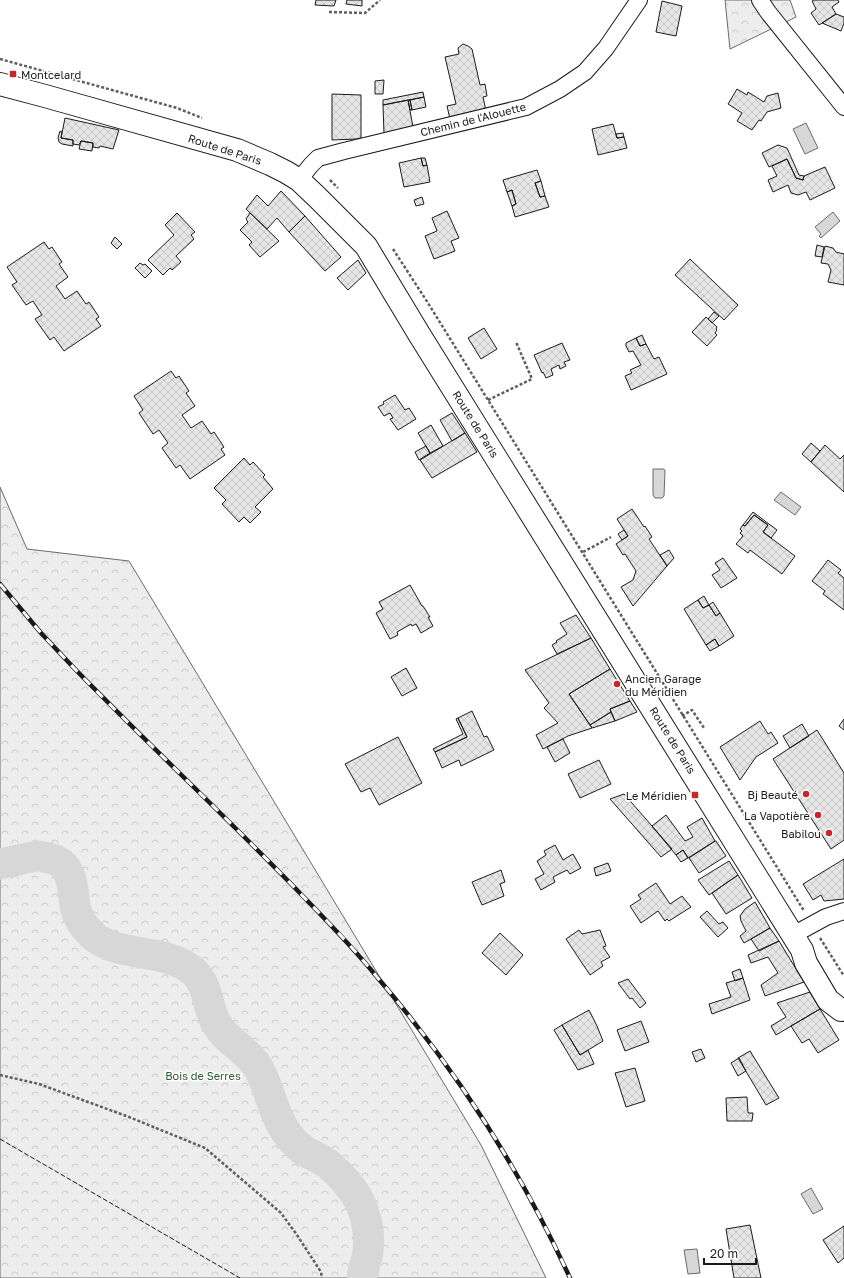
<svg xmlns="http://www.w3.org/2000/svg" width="844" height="1278" viewBox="0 0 844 1278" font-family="'Golos Text',sans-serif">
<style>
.forest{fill:url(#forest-crowns);stroke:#6a6a6a}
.water{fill:#d7d7d7;stroke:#6a6a6a}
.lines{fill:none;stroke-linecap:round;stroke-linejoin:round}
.river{stroke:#d7d7d7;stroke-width:31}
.building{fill:url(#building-cross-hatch);stroke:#1a1a1a}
.street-casing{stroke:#1a1a1a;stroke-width:18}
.primary-casing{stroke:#1a1a1a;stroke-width:24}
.path{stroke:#5f5f5f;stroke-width:2.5;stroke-dasharray:3 2;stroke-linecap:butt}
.street{stroke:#fff;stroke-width:16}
.primary{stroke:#fff;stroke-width:22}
.rail-casing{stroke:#1a1a1a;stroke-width:4.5}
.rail{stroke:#fff;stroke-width:3;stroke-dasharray:9;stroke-linecap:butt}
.fence{stroke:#1a1a1a;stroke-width:1;stroke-dasharray:5 2;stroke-linecap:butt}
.poi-dot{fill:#c62828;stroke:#fff;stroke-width:1.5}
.labels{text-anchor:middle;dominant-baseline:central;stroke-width:3;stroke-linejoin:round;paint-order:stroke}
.poi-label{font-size:11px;fill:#1a1a1a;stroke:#fff;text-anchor:end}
.street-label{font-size:11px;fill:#1a1a1a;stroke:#fff}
.park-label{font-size:11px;fill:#2b5a34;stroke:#fff}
</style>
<defs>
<pattern id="forest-crowns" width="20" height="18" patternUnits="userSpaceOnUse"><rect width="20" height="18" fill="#ededed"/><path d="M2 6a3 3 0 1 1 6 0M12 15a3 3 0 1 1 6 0" fill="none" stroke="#cbcbcb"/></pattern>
<pattern id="building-cross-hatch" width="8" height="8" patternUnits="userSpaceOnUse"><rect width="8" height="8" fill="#e6e6e6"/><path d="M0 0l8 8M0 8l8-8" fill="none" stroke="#c5c5c5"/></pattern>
</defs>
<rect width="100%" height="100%" fill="#fff"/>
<path class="forest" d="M 725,0 L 790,0 L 796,17 L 730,49 Z
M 0,487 L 27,549 L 129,561 L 481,1145 L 546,1278 L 0,1278 Z"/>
<path class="water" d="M 806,123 L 818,148 L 805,154 L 793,129 Z
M 833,212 L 840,221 L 821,238 L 819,236 L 821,234 L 815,227 Z
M 653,469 L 664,469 L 665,471 L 664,496 L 662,498 L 655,498 L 653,495 Z
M 781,492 L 801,507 L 795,515 L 774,500 Z
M 811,1188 L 823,1209 L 813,1214 L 801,1194 Z
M 697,1249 L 700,1273 L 688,1274 L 684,1250 Z"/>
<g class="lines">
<path class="river" d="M 0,864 C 12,862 24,858 37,856 C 43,856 49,858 55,860 C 74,868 72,888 75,905 C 77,917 84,927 92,935 C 120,959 166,947 194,972 C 209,986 207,1007 216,1023 C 226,1041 246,1049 257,1066 C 260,1070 262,1076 264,1080 C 271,1097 275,1116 286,1132 C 290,1138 297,1145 303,1150 C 311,1155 320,1158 328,1164 C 339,1173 356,1191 361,1205 C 367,1218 370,1236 368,1251 C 367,1260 363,1269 362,1278"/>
</g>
<path class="building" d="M 316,0 L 336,0 L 334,6 L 315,5 Z
M 347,0 L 362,0 L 362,6 L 346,4 Z
M 814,0 L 838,0 L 839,2 L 832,7 L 836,14 L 819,25 L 811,13 L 816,9 L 812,1 Z
M 662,1 L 682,6 L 676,36 L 656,32 Z
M 836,14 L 844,17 L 844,23 L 841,31 L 822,23 Z
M 463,44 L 468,46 L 472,49 L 480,85 L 485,84 L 487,96 L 483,97 L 486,111 L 450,119 L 447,106 L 456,104 L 445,57 L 459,54 L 458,48 Z
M 384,80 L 383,94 L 375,94 L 375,81 Z
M 737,89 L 747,95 L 748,92 L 764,102 L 767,96 L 778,93 L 781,108 L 767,112 L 761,121 L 759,120 L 752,130 L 737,121 L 742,113 L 728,104 Z
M 423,92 L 424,97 L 383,105 L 383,100 Z
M 332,94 L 361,95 L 361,138 L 356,139 L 332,140 Z
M 424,97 L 426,107 L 412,110 L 410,100 Z
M 408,100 L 413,127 L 384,134 L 383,105 Z
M 408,100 L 410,100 L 412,110 L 410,110 Z
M 65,118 L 119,130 L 113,149 L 100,146 L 99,148 L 93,147 L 93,143 L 81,141 L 79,145 L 73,144 L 73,140 L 61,138 Z
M 613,124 L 617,138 L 624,137 L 627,148 L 598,155 L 592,129 Z
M 60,131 L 62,132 L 61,138 L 73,140 L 73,146 L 62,144 L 59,142 L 58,138 Z
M 623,133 L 624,137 L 617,138 L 616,134 Z
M 81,141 L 93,143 L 92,151 L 79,149 Z
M 778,145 L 787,148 L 799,175 L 804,176 L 803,180 L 796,178 L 787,159 L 769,167 L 762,153 Z
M 421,158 L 425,158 L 427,165 L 423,166 Z
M 421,158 L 423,166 L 427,165 L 430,182 L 404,187 L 399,163 Z
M 787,159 L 796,178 L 803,180 L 804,176 L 825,167 L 835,188 L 810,200 L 806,192 L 798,195 L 791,193 L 788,185 L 773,192 L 768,180 L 777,176 L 772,166 Z
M 537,170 L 541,181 L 535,183 L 540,197 L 545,196 L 549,207 L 515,217 L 512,206 L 516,204 L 512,190 L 507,192 L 503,180 Z
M 541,181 L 545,196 L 540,197 L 535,183 Z
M 512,190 L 516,204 L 512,206 L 507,192 Z
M 281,191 L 305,216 L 289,232 L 277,218 L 267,229 L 246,209 L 257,195 L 268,206 Z
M 422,197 L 424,204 L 416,206 L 414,200 Z
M 447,211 L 459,238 L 451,241 L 455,251 L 434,259 L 425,236 L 437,231 L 432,218 Z
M 177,213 L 195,232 L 191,235 L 194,239 L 176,256 L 181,262 L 172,270 L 170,268 L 163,275 L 148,260 L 174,235 L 165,225 Z
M 250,213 L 279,241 L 260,257 L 249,245 L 252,242 L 240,230 L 248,222 L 246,219 Z
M 305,216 L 341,257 L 325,271 L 289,232 Z
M 115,237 L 122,244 L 117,249 L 111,243 Z
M 44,242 L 49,249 L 52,247 L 62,262 L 59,264 L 68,277 L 56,286 L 65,299 L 77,291 L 86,304 L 89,302 L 99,317 L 96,319 L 101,326 L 64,351 L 54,337 L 50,340 L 35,319 L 42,315 L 33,301 L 26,305 L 12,285 L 17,282 L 7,267 Z
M 817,245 L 824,247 L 822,257 L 815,256 Z
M 825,246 L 833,248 L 836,252 L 844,254 L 844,285 L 828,282 L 831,270 L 828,264 L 821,263 Z
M 690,259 L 738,305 L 724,320 L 675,275 Z
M 358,260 L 366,273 L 348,290 L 337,278 Z
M 140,263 L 143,265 L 145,264 L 152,271 L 145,278 L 135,268 Z
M 714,312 L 719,316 L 712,323 L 708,319 Z
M 706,317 L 717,327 L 716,329 L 717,330 L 715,333 L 717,335 L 707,346 L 692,332 Z
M 484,328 L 497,349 L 481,359 L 468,338 Z
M 642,335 L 646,344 L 640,346 L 636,338 Z
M 636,338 L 640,346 L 646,344 L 654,359 L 659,357 L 667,374 L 631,390 L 625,376 L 632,373 L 630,370 L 641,365 L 633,351 L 629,352 L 626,346 L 626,343 Z
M 562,343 L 570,360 L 564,362 L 566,366 L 560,369 L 559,365 L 551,369 L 553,375 L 546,378 L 543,372 L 542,373 L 534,355 Z
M 171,371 L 176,378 L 179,376 L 189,391 L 186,393 L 195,406 L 182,415 L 191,428 L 202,421 L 211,434 L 214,432 L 224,447 L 221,449 L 225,455 L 190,479 L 180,465 L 176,468 L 162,448 L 168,443 L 159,430 L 153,434 L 139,413 L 143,410 L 134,396 Z
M 395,395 L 405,410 L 409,408 L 416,419 L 398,430 L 390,419 L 393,418 L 390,413 L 384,416 L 378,407 L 384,404 L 383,402 Z
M 452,413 L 465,433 L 452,441 L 440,420 Z
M 431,425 L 443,446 L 430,453 L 418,433 Z
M 465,433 L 477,452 L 432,478 L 420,460 Z
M 811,443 L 820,451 L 811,462 L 802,454 Z
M 825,445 L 840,459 L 844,455 L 844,492 L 811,462 Z
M 426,446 L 430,453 L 419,460 L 415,452 Z
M 244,458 L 250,465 L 253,462 L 265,475 L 263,477 L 273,489 L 255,507 L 261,512 L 250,523 L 244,517 L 239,522 L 222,504 L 226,500 L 214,488 Z
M 632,509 L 644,527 L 645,526 L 652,537 L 649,539 L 667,566 L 633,606 L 621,587 L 633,580 L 636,571 L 625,554 L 623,555 L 616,544 L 628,536 L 617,519 Z
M 753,512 L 777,530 L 771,538 L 763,532 L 768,525 L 754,515 L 745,526 L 743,525 Z
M 754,515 L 768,525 L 763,532 L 795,556 L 782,574 L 750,550 L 748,553 L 736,544 L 743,536 L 740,533 L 742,531 L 740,529 L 743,525 L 745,526 Z
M 624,530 L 628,536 L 622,540 L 618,534 Z
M 669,550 L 674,558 L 667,566 L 660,555 Z
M 723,558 L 737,578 L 721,588 L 712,575 L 720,570 L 715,563 Z
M 828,560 L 841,570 L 838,573 L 844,578 L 844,610 L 823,594 L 825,591 L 812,581 Z
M 410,585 L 422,606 L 423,606 L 430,617 L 428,617 L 433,626 L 421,633 L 416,624 L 412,626 L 411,624 L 397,632 L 398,635 L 390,639 L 376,613 L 383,609 L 379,602 Z
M 704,596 L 709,605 L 703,608 L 698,600 Z
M 698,600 L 703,608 L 709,605 L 716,616 L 720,613 L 734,636 L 719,646 L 715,639 L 706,645 L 684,609 Z
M 713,602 L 720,613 L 716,616 L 709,605 Z
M 576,615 L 591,638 L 557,654 L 552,645 L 557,642 L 556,641 L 567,634 L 560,623 Z
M 591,638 L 610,669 L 569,694 L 592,728 L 568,736 L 543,749 L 536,735 L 558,723 L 544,708 L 549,703 L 525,670 Z
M 715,639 L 719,646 L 710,651 L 706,645 Z
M 406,668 L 417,688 L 402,696 L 391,677 Z
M 610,669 L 630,701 L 610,709 L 611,712 L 590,725 L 569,694 Z
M 630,701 L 637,712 L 615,721 L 610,709 Z
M 472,711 L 484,737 L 487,736 L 494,750 L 461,766 L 459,760 L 442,768 L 435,752 L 467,737 L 458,718 Z
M 611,712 L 615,721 L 592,728 L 590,725 Z
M 458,718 L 467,737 L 435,752 L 433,749 L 463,734 L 456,719 Z
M 844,719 L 844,730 L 839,726 Z
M 760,721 L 768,734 L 771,732 L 778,743 L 756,757 L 740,780 L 720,747 Z
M 802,724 L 809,736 L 790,748 L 783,736 Z
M 817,730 L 844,773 L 844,840 L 831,849 L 773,759 Z
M 398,737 L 422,783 L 379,805 L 370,788 L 361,792 L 345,764 Z
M 563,739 L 570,753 L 555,762 L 547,747 Z
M 599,760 L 611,784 L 580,798 L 568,774 Z
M 624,794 L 652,826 L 672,849 L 661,857 L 610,799 Z
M 666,815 L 685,841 L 693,837 L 687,827 L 702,818 L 715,841 L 688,858 L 683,850 L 676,855 L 652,826 Z
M 715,841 L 716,841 L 726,856 L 699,873 L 689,858 Z
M 555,845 L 563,860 L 573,854 L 581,868 L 570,874 L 567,870 L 553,877 L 555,882 L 541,890 L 535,879 L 544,874 L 537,861 L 546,855 L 544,851 Z
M 683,850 L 688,858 L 681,862 L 676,855 Z
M 844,859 L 844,899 L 824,901 L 821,895 L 813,900 L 803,884 Z
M 729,861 L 738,875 L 709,895 L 698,880 Z
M 608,863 L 611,871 L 596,876 L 594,868 Z
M 501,870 L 505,882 L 500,884 L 504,896 L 482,905 L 472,882 Z
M 738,875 L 752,898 L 726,914 L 712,893 Z
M 656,883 L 670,904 L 682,896 L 691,907 L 669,921 L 667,919 L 665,921 L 658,911 L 641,923 L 630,906 L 641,899 L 638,895 Z
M 755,902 L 770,928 L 744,943 L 740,936 L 746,931 L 741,921 L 740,916 L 745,909 Z
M 707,911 L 719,924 L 723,922 L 728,928 L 718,937 L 700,917 Z
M 770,928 L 779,941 L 759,951 L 751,939 Z
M 579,930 L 582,934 L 600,930 L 606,946 L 603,947 L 610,957 L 601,962 L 603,966 L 590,975 L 566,939 Z
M 500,933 L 523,955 L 506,975 L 482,953 Z
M 779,941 L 804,982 L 765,996 L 761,985 L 778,973 L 768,957 L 751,963 L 748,955 Z
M 740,969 L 743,978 L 735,981 L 732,972 Z
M 743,978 L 750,1000 L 712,1014 L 709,1004 L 731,997 L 726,983 Z
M 628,979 L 646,1003 L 640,1008 L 632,998 L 630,999 L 618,983 Z
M 810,992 L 820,1009 L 776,1035 L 771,1026 L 786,1017 L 777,1003 Z
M 820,1009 L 839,1040 L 818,1053 L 809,1039 L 802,1043 L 791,1026 Z
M 589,1010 L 597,1026 L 603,1041 L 580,1055 L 562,1025 Z
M 641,1021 L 649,1042 L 625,1051 L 617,1030 Z
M 562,1025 L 580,1055 L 588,1050 L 594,1064 L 578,1070 L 554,1030 Z
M 701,1049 L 705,1058 L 696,1062 L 692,1052 Z
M 750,1051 L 779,1098 L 766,1105 L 738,1058 Z
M 739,1058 L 746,1071 L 738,1076 L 731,1063 Z
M 635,1068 L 645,1101 L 626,1107 L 615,1073 Z
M 747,1097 L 748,1113 L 753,1113 L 752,1121 L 727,1121 L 726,1098 Z
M 750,1225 L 761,1278 L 734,1278 L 726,1229 Z
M 844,1226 L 844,1258 L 838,1263 L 823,1240 Z"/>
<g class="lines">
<g class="street-casing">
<path id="street" d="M 760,0 L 768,12 L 844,107
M 299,180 L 311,165 L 318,158 L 344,151 L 526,107 L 560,89 L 585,72 L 606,48 L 639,0
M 793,935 L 826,917 L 844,911"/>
</g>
<g class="primary-casing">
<path id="primary" d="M 0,84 L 45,96 L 237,150 L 270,164 L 286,172 L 299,180 L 317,197 L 366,246 L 419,334 L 802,950 L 806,963 L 828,1000 L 841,1010"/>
</g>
<path class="path" d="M 329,12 L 365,13 L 380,0
M 0,59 L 177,108 L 202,118
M 330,180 L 338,188
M 393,249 L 428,303 L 804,911
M 488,400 L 532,379 L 516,342
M 583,552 L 611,537
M 682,716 L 692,710 L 704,728
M 820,938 L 844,976
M 0,1075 L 39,1084 L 129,1117 L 205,1148 L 281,1213 L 297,1235 L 321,1272 L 322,1278"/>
<use href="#street" class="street"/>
<use href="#primary" class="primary"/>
<g class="rail-casing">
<path id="rail" d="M 0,584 L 41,633 L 73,667 C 146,742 223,814 296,889 C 324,918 352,946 377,977 C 455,1068 520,1169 570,1278"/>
</g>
<use href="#rail" class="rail"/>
<path class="fence" d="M 0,1139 L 240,1278"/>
</g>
<g class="poi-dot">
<rect x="9" y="70" width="8" height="8" rx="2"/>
<circle cx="617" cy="684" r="4"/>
<circle cx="806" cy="794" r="4"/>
<rect x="691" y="791" width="8" height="8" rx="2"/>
<circle cx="818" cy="815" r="4"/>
<circle cx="829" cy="833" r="4"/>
</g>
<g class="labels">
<g class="poi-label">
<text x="21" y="74" text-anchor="start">Montcelard</text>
<text x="625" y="678" text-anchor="start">Ancien Garage<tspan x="625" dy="13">du Méridien</tspan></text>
<text x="798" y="794">Bj Beauté</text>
<text x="687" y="795">Le Méridien</text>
<text x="810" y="815">La Vapotière</text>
<text x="821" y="833">Babilou</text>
</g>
<g class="street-label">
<text transform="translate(473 119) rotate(-14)">Chemin de l'Alouette</text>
<text transform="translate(225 149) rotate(18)">Route de Paris</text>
<text transform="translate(476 424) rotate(58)">Route de Paris</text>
<text transform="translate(673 740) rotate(58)">Route de Paris</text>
</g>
<g class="park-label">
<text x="203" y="1075">Bois de Serres</text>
</g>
</g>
<path d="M704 1258v6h52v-6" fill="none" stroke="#1a1a1a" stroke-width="2"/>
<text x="710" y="1258" font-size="12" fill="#1a1a1a" stroke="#ffffff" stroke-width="3" paint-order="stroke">20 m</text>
</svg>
